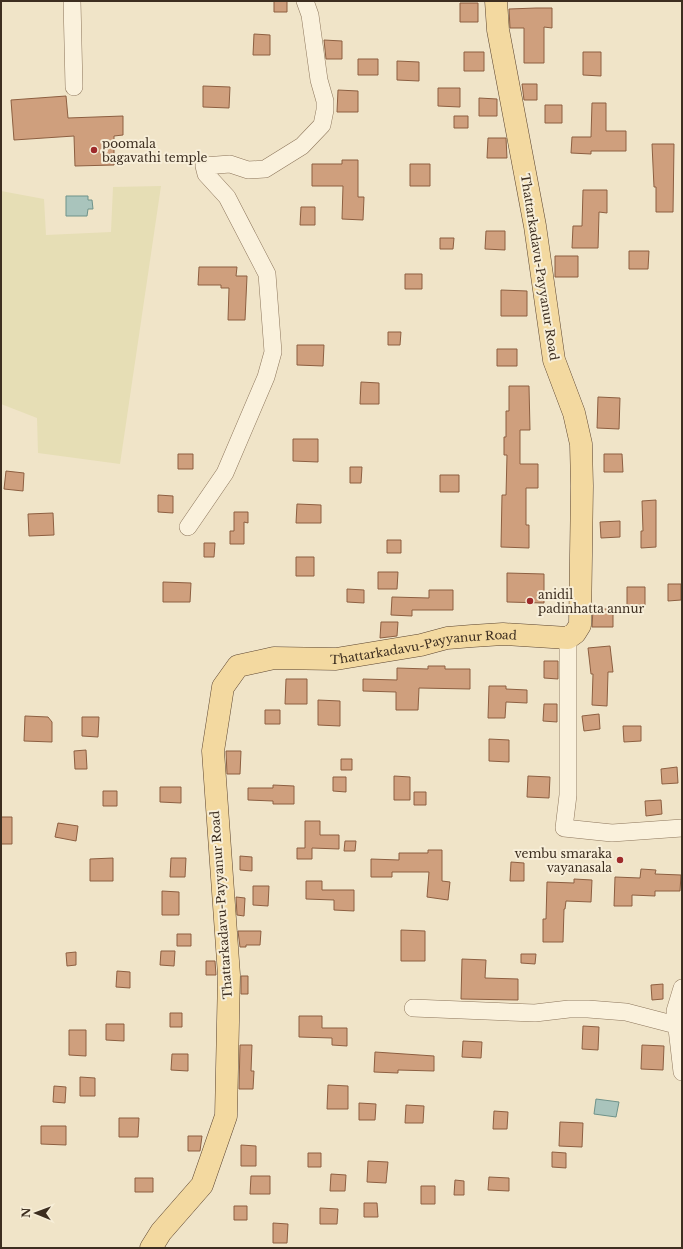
<svg xmlns="http://www.w3.org/2000/svg" width="683" height="1249" viewBox="0 0 683 1249" font-family="'Libre Baskerville',serif">
<style>
.farmland{fill:#e6deb5}
.water{fill:#a9c4bc;stroke:#6f938a}
.building{fill:#cf9f7d;stroke:#8d5f41}
.lines{fill:none;stroke-linecap:round;stroke-linejoin:round}
.minor-casing{stroke:#8d765c;stroke-width:18}
.major-casing{stroke:#5b4430;stroke-width:23}
.minor{stroke:#faf1dc;stroke-width:17}
.major{stroke:#f3d9a0;stroke-width:22}
.poi-dot{fill:#9e2a2b;stroke:#f7eed8;stroke-width:1.5}
.labels{text-anchor:middle;dominant-baseline:central;stroke-width:4;stroke-linejoin:round;paint-order:stroke}
.poi-label{font-size:12px;fill:#3d2e20;stroke:#f7eed8;text-anchor:start}
.street-label{font-size:12px;fill:#3d2e20;stroke:#f7eed8}
</style>
<rect width="100%" height="100%" fill="#f0e4c8"/>
<path class="farmland" d="M 161,186 L 120,464 L 38,453 L 37,418 L 1,404 L 1,191 L 44,199 L 46,235 L 111,232 L 113,187 Z"/>
<path class="water" d="M 66,196 L 88,196 L 88,200 L 92,200 L 93,209 L 88,209 L 87,216 L 66,216 Z
M 596,1099 L 619,1102 L 616,1117 L 594,1114 Z"/>
<path class="building" d="M 274,1 L 287,1 L 287,12 L 274,12 Z
M 460,3 L 478,3 L 478,22 L 460,22 Z
M 536,8 L 552,8 L 552,28 L 544,27 L 544,63 L 524,63 L 524,28 L 510,28 L 509,9 Z
M 254,34 L 270,35 L 270,55 L 253,55 Z
M 324,40 L 342,41 L 342,59 L 326,59 Z
M 464,52 L 484,52 L 484,71 L 464,71 Z
M 583,52 L 601,52 L 601,76 L 583,75 Z
M 358,59 L 378,59 L 378,75 L 358,75 Z
M 397,61 L 419,62 L 419,81 L 397,80 Z
M 522,84 L 537,84 L 537,100 L 524,100 Z
M 203,86 L 230,87 L 229,108 L 203,107 Z
M 438,88 L 460,88 L 460,107 L 438,106 Z
M 338,90 L 358,91 L 358,112 L 337,112 Z
M 66,96 L 68,118 L 123,116 L 123,135 L 114,136 L 114,165 L 75,166 L 74,136 L 14,140 L 11,100 Z
M 479,98 L 497,99 L 497,116 L 479,116 Z
M 592,103 L 606,103 L 606,131 L 626,131 L 626,151 L 591,151 L 591,154 L 571,153 L 572,137 L 591,137 Z
M 545,105 L 562,105 L 562,123 L 545,123 Z
M 454,116 L 468,116 L 468,128 L 454,128 Z
M 488,138 L 506,138 L 507,158 L 487,158 Z
M 652,144 L 674,144 L 673,212 L 656,212 L 656,187 L 654,187 Z
M 342,160 L 358,160 L 358,197 L 364,197 L 363,220 L 342,219 L 343,186 L 312,186 L 312,164 L 342,164 Z
M 410,164 L 430,164 L 430,186 L 410,186 Z
M 583,190 L 607,190 L 607,213 L 599,212 L 598,248 L 572,248 L 573,226 L 582,226 Z
M 301,207 L 315,207 L 315,225 L 300,225 Z
M 486,231 L 505,231 L 505,250 L 485,249 Z
M 440,238 L 454,238 L 453,249 L 440,249 Z
M 629,251 L 649,251 L 648,269 L 629,269 Z
M 555,256 L 578,256 L 578,277 L 555,277 Z
M 199,267 L 237,267 L 236,276 L 247,276 L 245,320 L 228,320 L 229,288 L 221,288 L 221,285 L 198,285 Z
M 405,274 L 422,274 L 422,289 L 405,289 Z
M 501,290 L 527,291 L 527,316 L 501,316 Z
M 388,332 L 401,332 L 400,345 L 388,345 Z
M 297,345 L 324,345 L 323,366 L 297,365 Z
M 497,349 L 517,349 L 517,366 L 497,366 Z
M 361,382 L 379,383 L 379,404 L 360,404 Z
M 509,386 L 529,386 L 530,430 L 520,430 L 520,464 L 538,464 L 538,488 L 526,488 L 526,525 L 529,525 L 529,548 L 501,547 L 502,495 L 506,495 L 507,455 L 504,455 L 504,437 L 506,437 L 506,411 L 509,411 Z
M 598,397 L 620,398 L 619,429 L 597,428 Z
M 293,439 L 318,439 L 318,462 L 293,461 Z
M 178,454 L 193,454 L 193,469 L 178,469 Z
M 604,454 L 622,454 L 623,472 L 604,472 Z
M 350,467 L 362,467 L 361,483 L 350,483 Z
M 6,471 L 24,473 L 23,491 L 4,489 Z
M 440,475 L 459,475 L 459,492 L 440,492 Z
M 158,495 L 173,496 L 173,513 L 158,512 Z
M 656,500 L 656,547 L 641,548 L 641,531 L 643,531 L 642,501 Z
M 297,504 L 321,505 L 321,523 L 296,523 Z
M 234,512 L 248,512 L 248,523 L 244,522 L 244,544 L 230,544 L 230,531 L 234,531 Z
M 53,513 L 54,535 L 29,536 L 28,514 Z
M 620,521 L 620,537 L 601,538 L 600,522 Z
M 387,540 L 401,540 L 401,553 L 387,553 Z
M 204,543 L 215,543 L 214,557 L 204,557 Z
M 296,557 L 314,557 L 314,576 L 296,576 Z
M 378,572 L 398,572 L 397,589 L 378,589 Z
M 507,573 L 544,574 L 544,603 L 507,602 Z
M 163,582 L 191,583 L 190,602 L 163,602 Z
M 668,584 L 681,584 L 681,600 L 668,601 Z
M 627,587 L 645,587 L 645,605 L 627,605 Z
M 347,589 L 364,590 L 364,603 L 347,602 Z
M 429,590 L 453,590 L 453,610 L 412,610 L 412,616 L 391,615 L 392,597 L 429,598 Z
M 593,609 L 613,609 L 613,627 L 592,627 Z
M 381,622 L 398,622 L 397,636 L 380,638 Z
M 610,646 L 613,672 L 608,672 L 607,706 L 592,705 L 593,674 L 591,674 L 588,648 Z
M 544,661 L 558,661 L 558,679 L 544,678 Z
M 428,666 L 445,666 L 445,669 L 470,669 L 470,689 L 419,688 L 418,710 L 396,710 L 396,692 L 363,691 L 363,679 L 397,680 L 397,668 L 428,669 Z
M 286,679 L 307,679 L 307,704 L 285,704 Z
M 489,686 L 506,686 L 506,689 L 527,690 L 527,703 L 506,702 L 505,718 L 488,718 Z
M 318,700 L 340,701 L 340,726 L 318,725 Z
M 544,704 L 557,704 L 557,722 L 543,721 Z
M 265,710 L 280,710 L 280,724 L 265,724 Z
M 599,714 L 600,729 L 584,731 L 582,716 Z
M 25,716 L 48,717 L 52,722 L 52,742 L 24,741 Z
M 82,717 L 99,717 L 98,737 L 82,736 Z
M 623,726 L 641,726 L 641,741 L 624,742 Z
M 489,739 L 509,740 L 509,762 L 489,761 Z
M 86,750 L 87,769 L 75,769 L 74,751 Z
M 226,751 L 241,751 L 240,774 L 227,774 Z
M 341,759 L 352,759 L 352,770 L 341,770 Z
M 677,767 L 678,783 L 662,784 L 661,769 Z
M 394,776 L 410,777 L 410,800 L 394,800 Z
M 528,776 L 550,777 L 549,798 L 527,797 Z
M 333,777 L 346,777 L 346,792 L 333,791 Z
M 273,785 L 294,786 L 294,804 L 273,804 L 273,801 L 248,800 L 248,788 L 273,788 Z
M 160,787 L 181,787 L 181,803 L 160,802 Z
M 103,791 L 117,791 L 117,806 L 103,806 Z
M 414,792 L 426,792 L 426,805 L 414,805 Z
M 661,800 L 662,814 L 646,816 L 645,801 Z
M 1,817 L 12,817 L 12,844 L 1,844 Z
M 305,821 L 320,821 L 320,835 L 339,835 L 339,849 L 312,848 L 312,859 L 297,859 L 297,848 L 305,848 Z
M 58,823 L 78,826 L 76,841 L 55,837 Z
M 345,841 L 356,841 L 355,851 L 344,851 Z
M 428,850 L 442,850 L 442,881 L 450,882 L 448,900 L 427,897 L 429,872 L 392,872 L 392,877 L 371,877 L 371,859 L 399,860 L 399,853 L 428,853 Z
M 240,856 L 252,857 L 252,871 L 240,870 Z
M 113,858 L 113,881 L 90,881 L 90,859 Z
M 171,858 L 186,858 L 185,877 L 170,877 Z
M 511,862 L 524,863 L 524,881 L 510,881 Z
M 641,869 L 656,870 L 655,874 L 681,875 L 680,891 L 655,891 L 655,896 L 632,895 L 632,906 L 614,906 L 615,877 L 640,878 Z
M 574,879 L 592,880 L 591,902 L 566,901 L 565,909 L 564,909 L 563,942 L 543,942 L 543,919 L 546,919 L 547,882 L 574,883 Z
M 306,881 L 322,881 L 322,890 L 354,890 L 354,911 L 334,910 L 334,900 L 306,899 Z
M 253,886 L 269,886 L 268,906 L 253,905 Z
M 162,891 L 179,892 L 179,915 L 162,915 Z
M 236,897 L 245,898 L 244,916 L 237,915 Z
M 401,930 L 425,931 L 425,961 L 401,961 Z
M 238,931 L 261,931 L 260,945 L 246,945 L 246,947 L 240,947 Z
M 177,934 L 191,934 L 191,946 L 177,946 Z
M 161,951 L 175,951 L 174,966 L 160,965 Z
M 76,952 L 76,965 L 67,966 L 66,953 Z
M 521,954 L 536,954 L 535,964 L 521,963 Z
M 462,959 L 486,960 L 485,978 L 518,979 L 518,1000 L 461,999 Z
M 206,961 L 215,961 L 216,975 L 206,975 Z
M 117,971 L 130,972 L 130,988 L 116,987 Z
M 241,976 L 248,976 L 248,994 L 241,994 Z
M 663,984 L 663,999 L 652,1000 L 651,985 Z
M 170,1013 L 182,1013 L 182,1027 L 170,1027 Z
M 299,1016 L 322,1016 L 322,1028 L 347,1028 L 347,1046 L 332,1045 L 332,1038 L 299,1037 Z
M 106,1024 L 124,1024 L 124,1041 L 106,1040 Z
M 583,1026 L 599,1027 L 598,1050 L 582,1049 Z
M 69,1030 L 86,1030 L 86,1056 L 69,1055 Z
M 463,1041 L 482,1042 L 481,1058 L 462,1057 Z
M 240,1045 L 252,1045 L 251,1071 L 254,1071 L 253,1089 L 239,1089 Z
M 642,1045 L 664,1046 L 663,1070 L 641,1069 Z
M 375,1052 L 434,1056 L 434,1071 L 398,1070 L 398,1073 L 374,1072 Z
M 172,1054 L 188,1054 L 188,1071 L 171,1070 Z
M 80,1077 L 95,1078 L 95,1096 L 80,1096 Z
M 328,1085 L 348,1086 L 348,1109 L 327,1109 Z
M 54,1086 L 66,1087 L 65,1103 L 53,1102 Z
M 359,1103 L 376,1104 L 375,1120 L 359,1120 Z
M 406,1105 L 424,1106 L 423,1123 L 405,1123 Z
M 494,1111 L 508,1112 L 507,1129 L 493,1129 Z
M 119,1118 L 139,1118 L 138,1137 L 119,1137 Z
M 560,1122 L 583,1123 L 582,1147 L 559,1146 Z
M 41,1126 L 66,1126 L 66,1145 L 41,1144 Z
M 188,1136 L 202,1136 L 200,1151 L 188,1151 Z
M 241,1145 L 256,1146 L 256,1166 L 241,1166 Z
M 552,1152 L 566,1153 L 566,1168 L 552,1167 Z
M 308,1153 L 321,1153 L 321,1167 L 308,1167 Z
M 368,1161 L 388,1162 L 386,1183 L 367,1182 Z
M 331,1174 L 346,1175 L 345,1191 L 330,1191 Z
M 251,1176 L 270,1176 L 270,1194 L 250,1194 Z
M 489,1177 L 509,1178 L 509,1191 L 488,1190 Z
M 135,1178 L 153,1178 L 153,1192 L 135,1192 Z
M 455,1180 L 464,1181 L 464,1195 L 454,1195 Z
M 421,1186 L 435,1186 L 435,1204 L 421,1204 Z
M 364,1203 L 377,1203 L 378,1217 L 364,1217 Z
M 234,1206 L 247,1206 L 247,1220 L 234,1220 Z
M 320,1208 L 338,1209 L 337,1224 L 320,1224 Z
M 273,1223 L 288,1224 L 287,1243 L 273,1243 Z"/>
<g class="lines">
<g class="minor-casing">
<path id="minor" d="M 72,1 L 74,87
M 188,527 L 225,473 L 266,377 L 273,352 L 267,274 L 227,197 L 206,174 L 204,166 L 230,164 L 248,170 L 265,169 L 302,146 L 322,125 L 325,110 L 325,101 L 319,80 L 310,15 L 305,1
M 568,638 L 568,795 L 564,828 L 612,833 L 682,828
M 682,988 L 675,1011 L 682,1072
M 413,1008 L 535,1013 L 569,1009 L 588,1009 L 626,1012 L 676,1025"/>
</g>
<g class="major-casing">
<g id="major">
<path id="s1" d="M 151,1248 L 161,1232 L 202,1185 L 226,1116 L 229,975 L 213,751 L 223,687 L 238,666 L 274,658 L 336,659 L 421,645 L 447,638 L 472,636 L 503,634 L 568,638 L 575,633 L 580,625 L 582,486 L 581,444 L 574,413 L 554,360 L 535,226 L 498,30 L 496,1"/>
</g>
</g>
<use href="#minor" class="minor"/>
<use href="#major" class="major"/>
</g>
<g class="poi-dot">
<circle cx="94" cy="150" r="4"/>
<circle cx="530" cy="601" r="4"/>
<circle cx="620" cy="860" r="4"/>
</g>
<g class="labels">
<g class="poi-label">
<text x="102" y="143">poomala<tspan x="102" dy="14">bagavathi temple</tspan></text>
<text x="538" y="594">anidil<tspan x="538" dy="14">padinhatta annur</tspan></text>
<text x="612" y="853" text-anchor="end">vembu smaraka<tspan x="612" dy="14">vayanasala</tspan></text>
</g>
<g class="street-label">
<text transform="translate(540 267) rotate(81)">Thattarkadavu-Payyanur Road</text>
<text stroke="none"><textPath href="#s1" startOffset="798">Thattarkadavu-Payyanur Road</textPath></text>
<text transform="translate(221 905) rotate(-94)">Thattarkadavu-Payyanur Road</text>
</g>
</g>
<rect width="683" height="1249" fill="none" stroke="#3d2e20" stroke-width="4"/>
<g transform="translate(36 1213) rotate(271)" stroke="#f7eed8" stroke-width="3" paint-order="stroke">
<path d="M0-3L7 15L0 10L-7 15Z" fill="#3d2e20"/>
<text y="-6" font-size="11" font-weight="bold" text-anchor="middle" fill="#3d2e20">N</text>
</g>
</svg>
